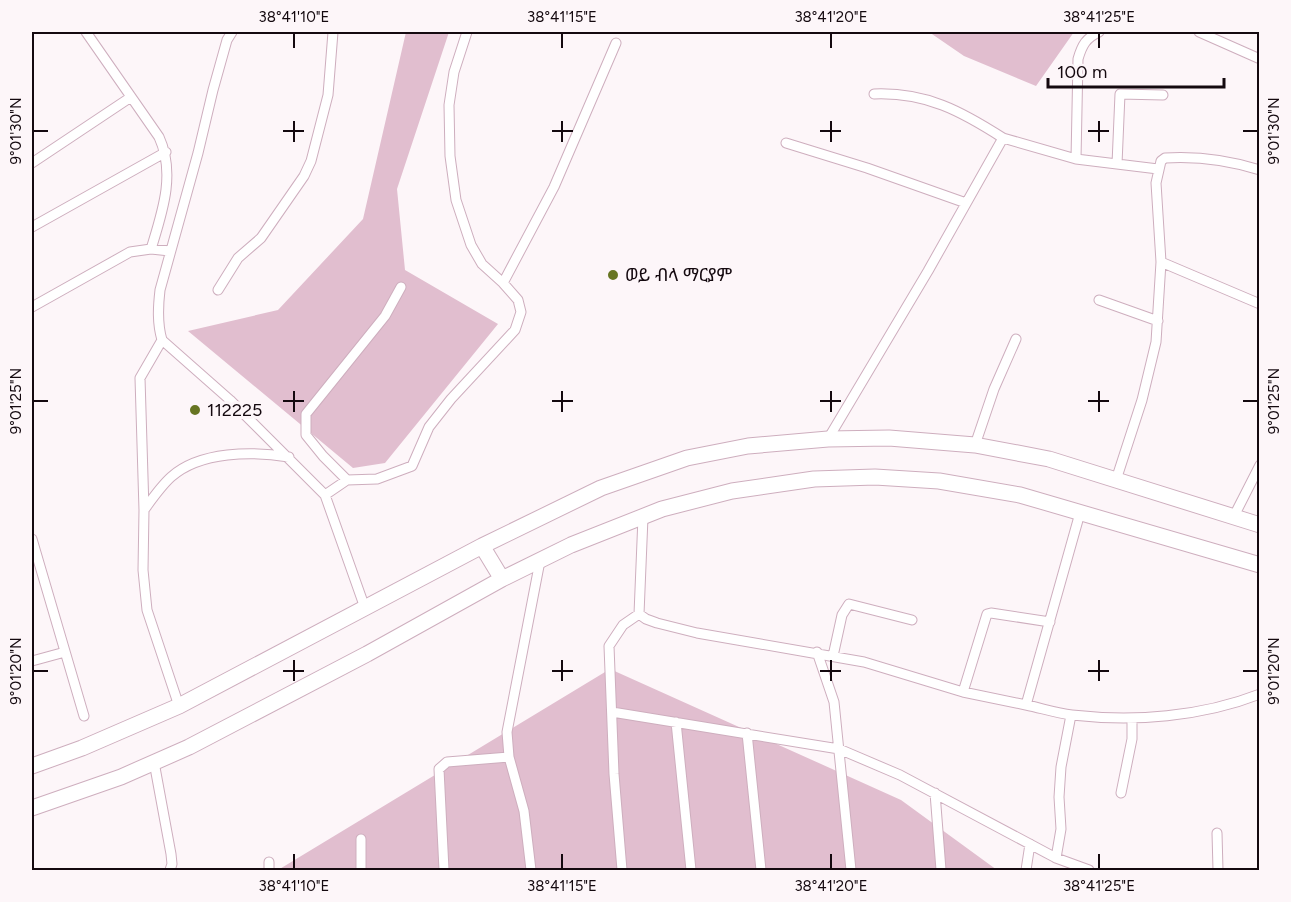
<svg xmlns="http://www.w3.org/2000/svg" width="1291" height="902" viewBox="0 0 1291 902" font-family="Figtree,'Noto Sans Ethiopic',sans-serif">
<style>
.forest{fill:#e1becf}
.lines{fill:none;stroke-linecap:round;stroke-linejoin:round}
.street-casing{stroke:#ceaebe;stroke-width:11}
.primary-casing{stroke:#ceaebe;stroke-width:17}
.street{stroke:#fff;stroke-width:9}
.primary{stroke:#fff;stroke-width:15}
.ticks{fill:none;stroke:#14090f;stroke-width:2}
.poi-dot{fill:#677522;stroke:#fdf6f9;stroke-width:2}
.labels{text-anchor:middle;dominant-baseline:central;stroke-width:6;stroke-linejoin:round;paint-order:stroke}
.poi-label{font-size:18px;fill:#14090f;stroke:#fdf6f9;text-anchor:start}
.neatline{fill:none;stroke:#14090f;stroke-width:2}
.ticks-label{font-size:15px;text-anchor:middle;fill:#14090f}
</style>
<rect width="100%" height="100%" fill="#fdf6f9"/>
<path class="forest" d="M 406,32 L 449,32 L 397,189 L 405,270 L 498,324 L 385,463 L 353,468 L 188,331 L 278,310 L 363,219 Z
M 929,32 L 1074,32 L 1036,86 L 964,56 Z
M 610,669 L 901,800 L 997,870 L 278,870 Z"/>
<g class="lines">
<g class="street-casing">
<path id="street" d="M 86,32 L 159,137 C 176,174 162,213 151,249
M 232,32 L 227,40 L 213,90 L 198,153 L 160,290 C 158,307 157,323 162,340 L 230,400 L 325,495 L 365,608
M 1199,32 L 1260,59
M 874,94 C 926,92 961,111 1003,138
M 786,143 L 867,168 L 966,203
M 1076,159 L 1158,169
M 32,163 L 131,97
M 1117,164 L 1120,94 L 1163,95
M 32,227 L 166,152
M 1161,262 L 1260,304
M 503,283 L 554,187 L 616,43
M 218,290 L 238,258 L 261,238 L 304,176 L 311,161 L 328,95 L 333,32
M 1099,300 L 1158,321
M 32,307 L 130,252 L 151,249 L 170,251
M 162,340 L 140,378 L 144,510 L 143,570 L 147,610 L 179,706
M 828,439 L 928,271 L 1003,138 L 1076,159 L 1078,59 C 1082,45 1086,38 1099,32
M 975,445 L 994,389 L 1016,339
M 347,480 L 323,456 L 306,435 L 306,414 L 385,316 L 401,287
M 1116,480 L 1142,400 L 1156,342 L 1161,262 L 1156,183 L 1161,161 L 1165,158 C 1197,156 1228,160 1260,170
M 325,495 L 347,480 L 377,479 L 412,466 L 429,427 L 451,399 L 515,330 L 521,312 L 518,300 L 503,283 L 482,264 L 471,245 L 456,200 L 450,156 L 449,105 L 454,72 L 467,32
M 144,510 C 152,499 161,486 171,477 C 200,451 253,451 289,457
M 1080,513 L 1026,705 C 1041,708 1056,713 1072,715 C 1134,722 1201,717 1260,694
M 1234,516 L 1260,465
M 32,539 L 84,716
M 639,614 L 646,619 L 657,623 L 697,633 L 864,662 L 963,692 L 1026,705
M 639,614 L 643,517
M 817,652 L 834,702 L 851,870
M 833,656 L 842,615 L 849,604 L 912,620
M 32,661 L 65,652
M 963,692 L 987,614 L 991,613 L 1050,622
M 612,712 L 839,749 L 900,775 L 1056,858
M 1071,715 L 1061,767 L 1059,797 L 1061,829 L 1056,858 L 1089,870
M 676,722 L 691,870
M 747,733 L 761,870
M 154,762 L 171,854 L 172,864 L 170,870
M 935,793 L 941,870
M 1121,793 L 1132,739 L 1132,719
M 1217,833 L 1218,870
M 361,839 L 361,870
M 269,862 L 269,870
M 444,870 L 439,769 L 447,762 L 509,757
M 531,870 L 524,811 L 509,757 L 507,732 L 540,561
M 622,870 L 614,774 L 609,646 L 623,625 L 639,614
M 1026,870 L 1030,844"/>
</g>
<g class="primary-casing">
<path id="primary" d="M 482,546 L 502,579
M 32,766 L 82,748 L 179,706 L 482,546 L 601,488 L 687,458 L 748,446 L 828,439 L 889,438 L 975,445 L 1049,459 L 1260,525
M 32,808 L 121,777 L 189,747 L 367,654 L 502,579 L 571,545 L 662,509 L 732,491 L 814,479 L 875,477 L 939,481 L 1020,495 L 1260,565"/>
</g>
<use href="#street" class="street"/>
<use href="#primary" class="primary"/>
</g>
<path class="ticks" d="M 294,33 L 294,48M 562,33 L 562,48M 831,33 L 831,48M 1099,33 L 1099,48M 294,121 L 294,142M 562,121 L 562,142M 831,121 L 831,142M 1099,121 L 1099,142M 33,131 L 48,131M 283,131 L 304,131M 552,131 L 573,131M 820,131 L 841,131M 1088,131 L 1109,131M 1243,131 L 1258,131M 294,391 L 294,412M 562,391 L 562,412M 831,391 L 831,412M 1099,391 L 1099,412M 33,401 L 48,401M 283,401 L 304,401M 552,401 L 573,401M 820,401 L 841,401M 1088,401 L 1109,401M 1243,401 L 1258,401M 294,660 L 294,681M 562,660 L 562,681M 831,660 L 831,681M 1099,660 L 1099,681M 33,671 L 48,671M 283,671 L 304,671M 552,671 L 573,671M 820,671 L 841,671M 1088,671 L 1109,671M 1243,671 L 1258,671M 294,854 L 294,869M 562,854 L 562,869M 831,854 L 831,869M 1099,854 L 1099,869"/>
<g class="poi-dot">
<circle cx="613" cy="275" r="6"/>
<circle cx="195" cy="410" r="6"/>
</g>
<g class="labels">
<g class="poi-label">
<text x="625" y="275">ወይ ብላ ማርያም</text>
<text x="207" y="410">112225</text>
</g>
</g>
<rect width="1291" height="902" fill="none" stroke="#fdf6f9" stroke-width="66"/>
<path d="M1048 78v9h176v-9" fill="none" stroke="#14090f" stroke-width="3"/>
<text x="1057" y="78" font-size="18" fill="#14090f" stroke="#fdf6f9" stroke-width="4.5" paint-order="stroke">100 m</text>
<rect x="33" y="33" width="1225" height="836" class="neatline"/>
<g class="ticks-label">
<text x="294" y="22">38°41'10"E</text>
<text x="562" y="22">38°41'15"E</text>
<text x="831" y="22">38°41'20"E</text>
<text x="1099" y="22">38°41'25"E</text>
<text transform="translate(16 131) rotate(-90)" y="5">9°01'30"N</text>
<text transform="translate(1274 131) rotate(-90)" y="5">9°01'30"N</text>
<text transform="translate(16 401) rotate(-90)" y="5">9°01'25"N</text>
<text transform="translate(1274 401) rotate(-90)" y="5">9°01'25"N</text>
<text transform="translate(16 671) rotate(-90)" y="5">9°01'20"N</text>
<text transform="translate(1274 671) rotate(-90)" y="5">9°01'20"N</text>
<text x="294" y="891">38°41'10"E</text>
<text x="562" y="891">38°41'15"E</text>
<text x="831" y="891">38°41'20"E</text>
<text x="1099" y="891">38°41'25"E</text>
</g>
</svg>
